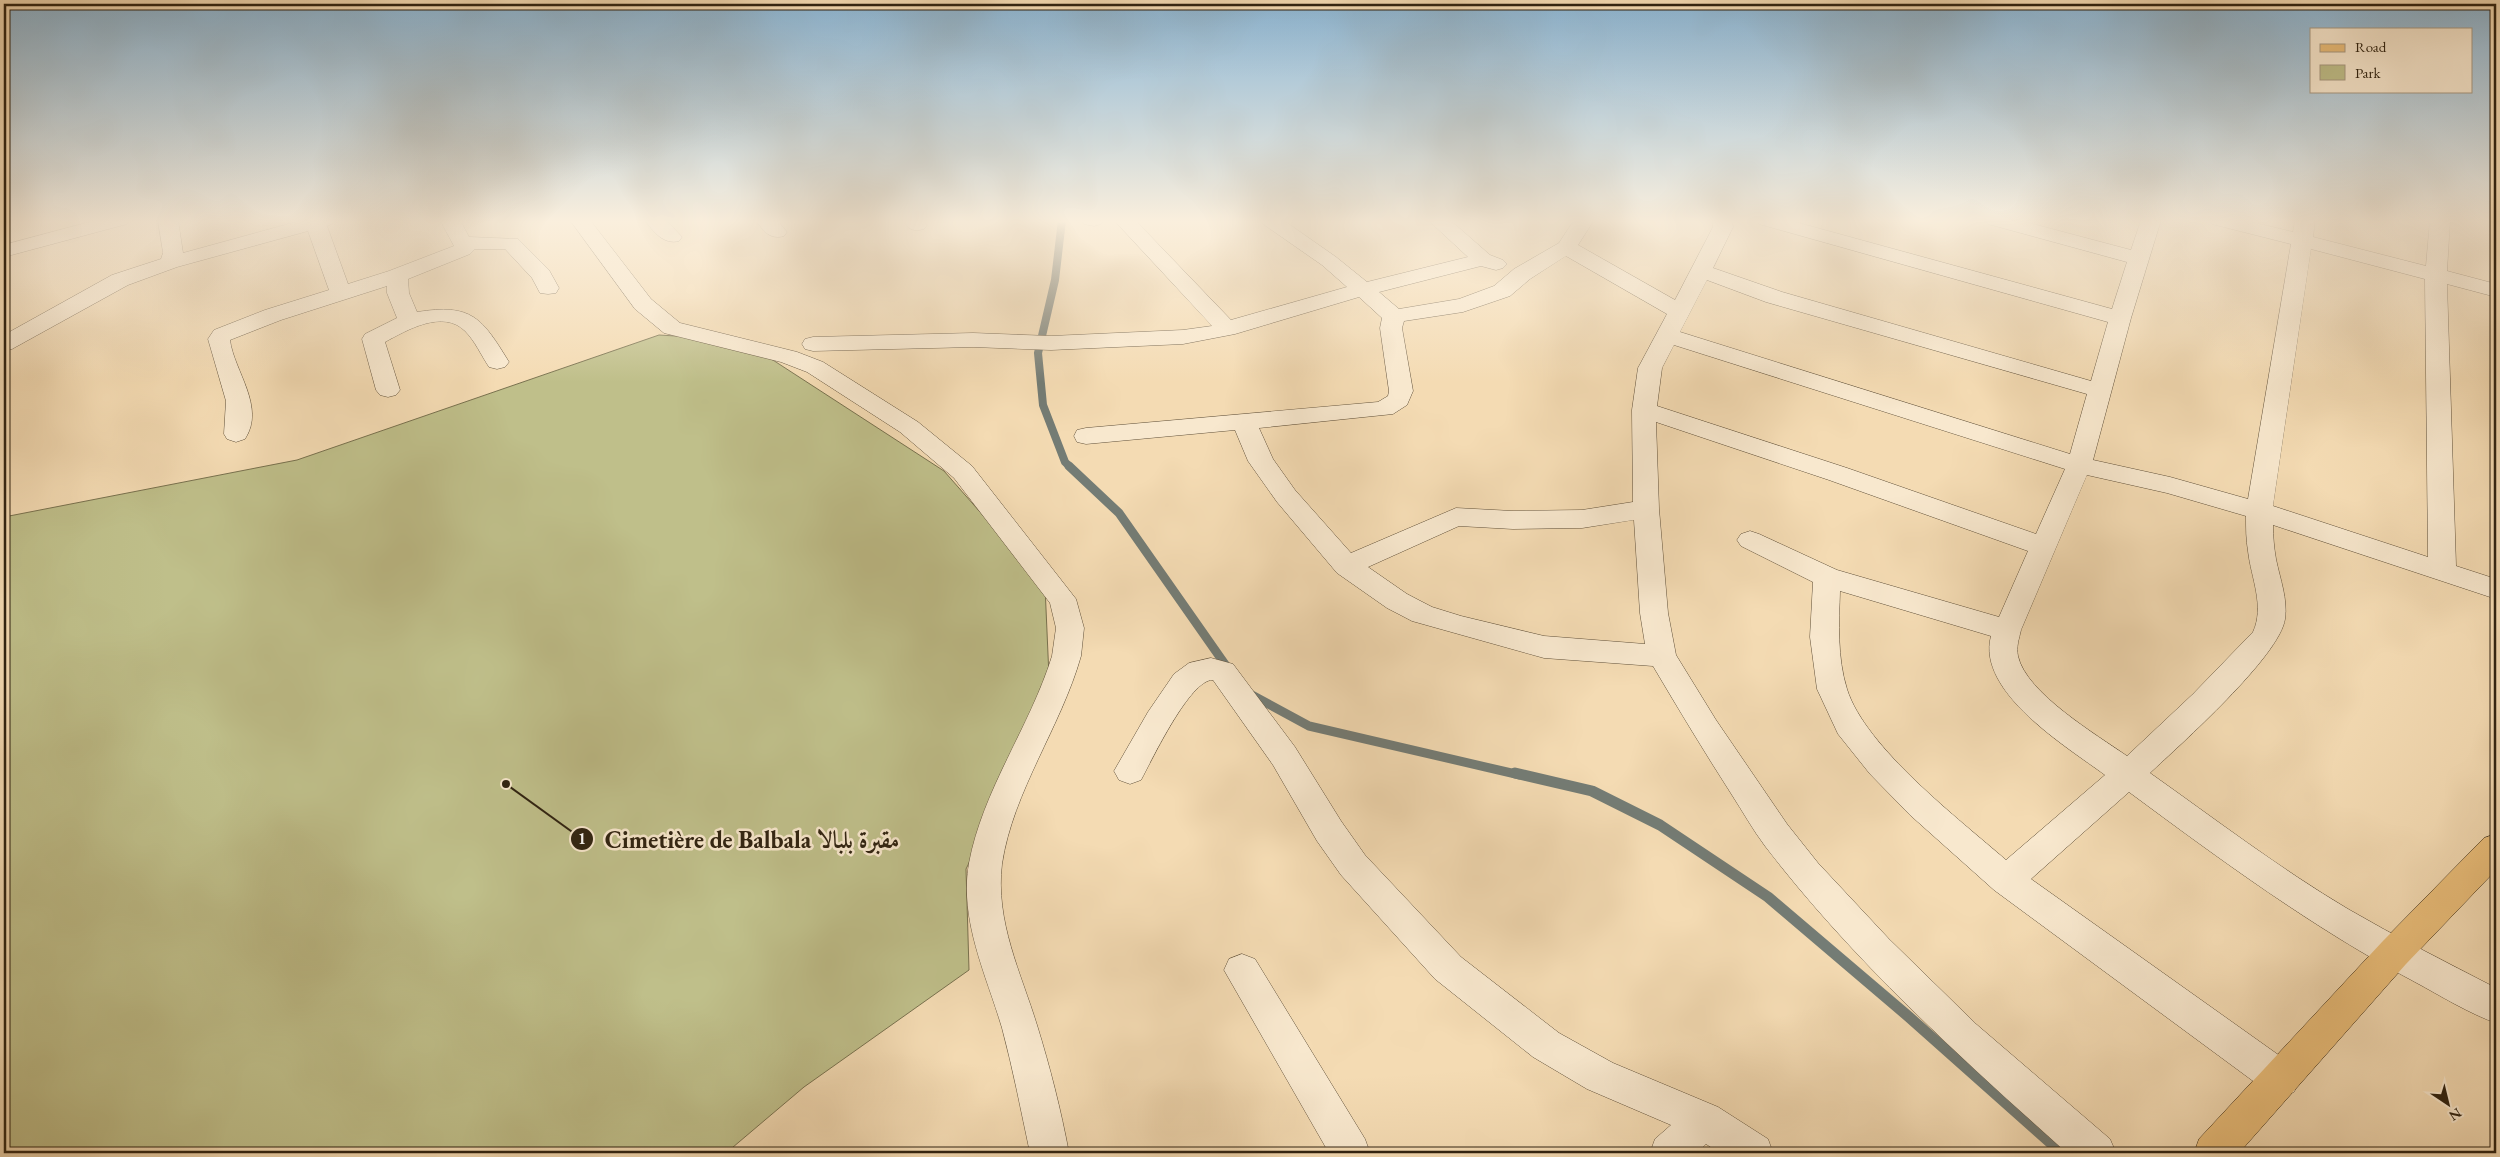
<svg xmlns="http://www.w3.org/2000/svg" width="2500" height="1157" viewBox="0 0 2500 1157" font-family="'EB Garamond',Amiri,serif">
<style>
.green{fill:#bfbf8a;stroke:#78714e}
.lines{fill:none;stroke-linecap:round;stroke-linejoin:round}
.stream-far2{stroke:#747c75;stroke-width:8}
.stream-far1{stroke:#747c75;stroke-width:9}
.stream{stroke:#747c75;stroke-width:11}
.minor-casing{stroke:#61513a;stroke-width:1}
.major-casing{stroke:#302311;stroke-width:1}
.minor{fill:#f8e8ce;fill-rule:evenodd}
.major{fill:#eabe7a;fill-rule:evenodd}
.leader{fill:none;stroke:#302311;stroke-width:2}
.callout-dot{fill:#302311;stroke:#f8e8ce;stroke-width:2}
.mark-label{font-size:15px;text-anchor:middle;font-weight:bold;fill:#fff}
.callout-label{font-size:24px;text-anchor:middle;font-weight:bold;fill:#302311;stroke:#f8e8ce;stroke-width:5;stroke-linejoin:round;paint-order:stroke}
</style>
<rect width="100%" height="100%" fill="#f4dbb3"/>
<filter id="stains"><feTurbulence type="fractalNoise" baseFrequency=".004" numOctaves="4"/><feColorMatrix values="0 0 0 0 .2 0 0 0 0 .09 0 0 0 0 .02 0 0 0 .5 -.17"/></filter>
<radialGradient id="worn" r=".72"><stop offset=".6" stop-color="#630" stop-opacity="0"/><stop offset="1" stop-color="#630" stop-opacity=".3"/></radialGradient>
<path class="green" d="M 659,335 L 742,340 L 944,471 L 1045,586 L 1050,700 L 966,869 L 969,970 L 804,1087 L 726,1153 L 4,1153 L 4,517 L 297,460 Z"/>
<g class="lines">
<path class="stream-far2" d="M 1062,220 L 1055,280 L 1038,353 L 1043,405 L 1065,462 L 1070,467"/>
<path class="stream-far1" d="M 1069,466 L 1119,513 L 1229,670
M 1248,693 L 1309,726 L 1520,775"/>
<path class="stream" d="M 1515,773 L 1592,791 L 1660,825 L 1768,897 L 1909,1017 L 2062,1153"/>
<g class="minor-casing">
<path id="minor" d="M 97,220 L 130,220 L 127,224 L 4,257 L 4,245 Z
M 158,220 L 178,220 L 183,253 L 303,220 L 335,220 L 332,224 L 327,226 L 348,284 L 389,271 L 454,246 L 440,220 L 460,220 L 469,237 L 518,239 L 549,270 L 559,288 L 556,293 L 548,294 L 540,293 L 532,278 L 505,249 L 475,249 L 470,254 L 408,279 L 409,293 L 417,312 C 472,303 482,318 509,362 L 505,367 L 497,369 L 489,367 C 481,355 475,341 465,331 C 443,309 407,330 385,342 L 400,390 L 396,395 L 388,397 L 380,395 L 376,390 L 362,339 L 365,334 L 397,318 L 387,293 L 387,286 L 281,320 L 230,340 C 234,371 266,407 245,439 L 236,442 L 227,439 L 224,434 L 226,401 L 208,339 L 214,330 L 265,310 L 329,290 L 308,231 L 177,267 L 128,285 L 12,349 L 4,351 L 4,335 L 112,275 L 161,259 L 163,253 Z
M 570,220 L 590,220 L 651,299 L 680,323 L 797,352 L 823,362 L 918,422 L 972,466 L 1076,599 L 1084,628 L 1081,656 C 1061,727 1013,791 1002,864 C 995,921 1021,973 1037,1025 C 1050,1067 1061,1110 1069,1153 L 1030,1153 C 1021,1111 1013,1069 1002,1028 C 986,974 959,920 969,863 C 983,789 1030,727 1052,656 L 1056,628 L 1050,603 L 954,478 L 900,432 L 807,372 L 781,362 L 664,333 L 635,309 Z
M 645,220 L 666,220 L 682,237 L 679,241 C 664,245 653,232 645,220 Z
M 756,220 L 777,220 L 787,232 L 784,236 C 770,240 763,231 756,220 Z
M 902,220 L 923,220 L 927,225 L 924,229 C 913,232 908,229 902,220 Z
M 1081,220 L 1104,220 L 1101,224 L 1094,226 L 1084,224 Z
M 1114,220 L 1135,220 L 1231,320 L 1347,287 L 1322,265 L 1263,224 L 1260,220 L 1283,220 L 1336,257 L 1367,282 L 1468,257 L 1428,220 L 1450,220 L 1490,255 L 1503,260 L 1507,264 L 1503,268 L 1496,270 L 1481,266 L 1379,292 L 1399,309 L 1459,299 L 1494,286 L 1514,269 L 1559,243 L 1574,220 L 1594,220 L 1578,245 L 1675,300 L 1713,227 L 1712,220 L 1732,220 L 1733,227 L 1713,268 L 1782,292 L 2091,381 L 2108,322 L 1759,224 L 1756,220 L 1788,220 L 2112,309 L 2127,262 L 1988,224 L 1985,220 L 2018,220 L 2131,250 L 2141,220 L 2161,220 L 2131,318 L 2093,460 L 2170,477 L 2248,499 L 2291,244 L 2212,224 L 2209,220 L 2243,220 L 2293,232 L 2295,220 L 2315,220 L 2313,237 L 2426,266 L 2430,220 L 2450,220 L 2447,271 L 2496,284 L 2496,297 L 2447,284 L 2456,566 L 2496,579 L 2496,599 L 2273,525 C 2273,536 2274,548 2276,559 C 2280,579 2288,599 2285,619 C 2280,656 2180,745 2150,773 C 2215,819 2279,868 2348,909 C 2396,937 2446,962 2496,988 L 2496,1023 C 2468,1013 2441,996 2415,982 C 2313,928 2221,860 2129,792 L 2031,879 L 2294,1066 L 2300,1079 L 2294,1092 L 2281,1097 L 2268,1092 L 1994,890 L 1910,815 L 1870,774 L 1838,734 L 1817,689 L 1810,637 L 1813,582 L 1741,546 L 1737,540 L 1741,534 L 1750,531 L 1759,534 L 1837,570 L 1999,617 L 2028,551 L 1829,480 L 1656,422 L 1659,509 L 1668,613 L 1676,655 L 1716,720 L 1787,824 L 1818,863 L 1889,939 L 1976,1024 L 2110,1139 L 2116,1153 L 2067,1153 C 1960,1057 1853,961 1765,846 C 1753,830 1743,812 1732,795 C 1705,753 1679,710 1653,666 L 1544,658 L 1412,621 L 1387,608 L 1337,573 L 1277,502 L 1248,461 L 1235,430 L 1086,444 L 1077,442 L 1074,436 L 1077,430 L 1086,428 L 1378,402 L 1388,396 L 1389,391 L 1380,328 L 1382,318 L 1359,297 L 1235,334 L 1183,344 L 1051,350 L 973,347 L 813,351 L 805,349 L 802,344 L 805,339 L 813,337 L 973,333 L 1051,336 L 1183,330 L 1212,326 ZM 2311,249 L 2425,279 L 2428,557 L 2273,506 ZM 1566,256 L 1667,314 L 1638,368 L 1632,410 L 1633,502 L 1582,510 L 1513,511 L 1456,508 L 1351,553 L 1295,490 L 1273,459 L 1259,428 L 1393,414 L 1407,405 L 1413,391 L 1402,328 L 1404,321 L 1463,312 L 1510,296 L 1530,279 ZM 1707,280 L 1766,302 L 2087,394 L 2070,454 L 1680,332 ZM 1674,345 L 2065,469 L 2036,534 L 1847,468 L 1657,406 L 1662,368 ZM 2087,475 L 2167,493 L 2246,516 C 2246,528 2246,540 2248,551 C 2251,578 2265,606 2253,632 L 2193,694 L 2127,756 C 2097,735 2026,693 2018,656 C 2016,647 2019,639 2021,630 ZM 1634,520 L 1640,613 L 1645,644 L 1544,636 L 1461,616 L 1432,607 L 1407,594 L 1368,567 L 1459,526 L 1513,529 L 1582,528 ZM 1840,591 L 1991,636 C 1976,692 2067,747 2105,775 L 2006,860 C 1960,820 1865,747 1847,689 C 1837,657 1839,623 1840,591 Z
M 1211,658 L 1233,664 L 1295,747 L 1341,821 L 1365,855 L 1461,957 L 1559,1033 L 1613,1063 L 1718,1107 L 1768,1139 L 1773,1153 L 1720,1153 L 1706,1144 L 1697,1153 L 1650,1153 L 1655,1139 L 1671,1125 L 1587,1089 L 1533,1057 L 1435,979 L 1341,875 L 1317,841 L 1273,765 L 1213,680 C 1190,679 1152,760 1141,780 L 1130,784 L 1119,780 L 1114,771 L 1148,712 L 1174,674 L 1189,663 Z
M 1242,954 L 1255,959 L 1365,1139 L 1370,1153 L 1329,1153 L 1224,970 L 1229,959 Z"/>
</g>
<g class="major-casing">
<path id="major" d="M 2496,834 L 2496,870 L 2406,964 L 2239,1153 L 2194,1153 L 2199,1139 L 2382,942 L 2484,838 Z"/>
</g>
<use href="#minor" class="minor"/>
<use href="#major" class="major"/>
</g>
<linearGradient id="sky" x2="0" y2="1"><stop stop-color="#8bb6d5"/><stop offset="0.58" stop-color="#faefdd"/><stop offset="1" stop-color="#faefdd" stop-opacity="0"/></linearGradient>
<rect width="2500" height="382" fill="url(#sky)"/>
<path class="leader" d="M506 784L582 839"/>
<g class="callout-dot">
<circle cx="506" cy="784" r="5"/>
<circle cx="582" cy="839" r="12"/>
</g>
<g class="mark-label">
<text x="582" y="844">1</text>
</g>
<g class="callout-label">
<text x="752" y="848">Cimetière de Balbala مقبرة بلبالا</text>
</g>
<rect width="2500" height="1157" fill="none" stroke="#f4dbb3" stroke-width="20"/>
<rect x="5" y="5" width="2490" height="1147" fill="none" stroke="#302311" stroke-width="2.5"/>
<rect x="10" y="10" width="2480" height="1137" fill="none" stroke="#302311"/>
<rect x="2310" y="28" width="162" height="65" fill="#f8e8ce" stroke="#a89982"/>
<rect x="2320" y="44" width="25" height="8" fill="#eabe7a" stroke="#a89982"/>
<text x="2355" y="52" font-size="15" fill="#302311">Road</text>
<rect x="2320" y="65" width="25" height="15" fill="#bfbf8a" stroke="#a89982"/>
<text x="2355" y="78" font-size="15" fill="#302311">Park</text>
<g transform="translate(2448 1104) rotate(145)" stroke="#f8e8ce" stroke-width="4" paint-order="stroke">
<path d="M0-4L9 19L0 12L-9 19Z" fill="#302311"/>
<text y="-8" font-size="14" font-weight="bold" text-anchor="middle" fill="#302311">N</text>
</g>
<rect width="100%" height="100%" filter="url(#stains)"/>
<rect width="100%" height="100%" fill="url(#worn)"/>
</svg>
